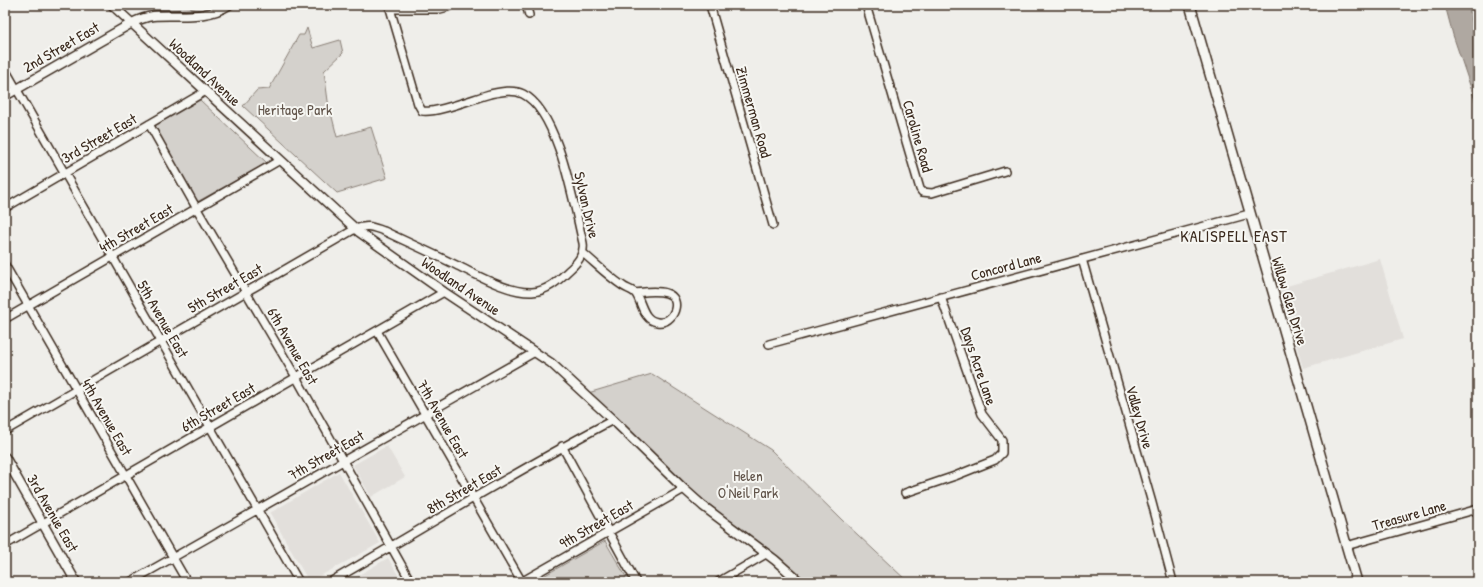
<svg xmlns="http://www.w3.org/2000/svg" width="1483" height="587" viewBox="0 0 1483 587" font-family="'Patrick Hand',sans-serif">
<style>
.built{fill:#e2dfdb}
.green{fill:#d4d1cc;stroke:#887e75}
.water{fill:#afa8a1;stroke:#81766d}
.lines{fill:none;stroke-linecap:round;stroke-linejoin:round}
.minor-casing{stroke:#3b2a1e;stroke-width:10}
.tertiary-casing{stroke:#3b2a1e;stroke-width:11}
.secondary-casing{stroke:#3b2a1e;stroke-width:12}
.minor{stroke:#f6f6f2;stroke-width:7}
.tertiary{stroke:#f6f6f2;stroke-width:8}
.secondary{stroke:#f6f6f2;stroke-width:9}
.labels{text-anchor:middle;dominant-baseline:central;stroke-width:4;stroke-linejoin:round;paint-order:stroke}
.street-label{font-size:15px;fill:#3b2a1e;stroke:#f6f6f2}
.park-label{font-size:15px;fill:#61544a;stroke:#f6f6f2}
.neighbourhood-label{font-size:16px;letter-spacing:1px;fill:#3b2a1e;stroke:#f6f6f2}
</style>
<rect width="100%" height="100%" fill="#efeeea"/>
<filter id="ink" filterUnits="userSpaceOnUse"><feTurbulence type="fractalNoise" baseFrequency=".025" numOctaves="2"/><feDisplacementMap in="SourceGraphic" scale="8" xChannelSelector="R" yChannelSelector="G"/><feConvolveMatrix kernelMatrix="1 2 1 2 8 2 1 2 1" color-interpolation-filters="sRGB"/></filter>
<g filter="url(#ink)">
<path class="built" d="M 1380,259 L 1403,339 L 1303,368 L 1280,288 Z
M 387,446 L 405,477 L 371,497 L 353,465 Z
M 339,472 L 380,543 L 309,582 L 270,513 Z
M 388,558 L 402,582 L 347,582 Z"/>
<path class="green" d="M 133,5 L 208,5 C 188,10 152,14 133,5 Z
M 1468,5 L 1478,5 L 1478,44 Z
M 307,28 L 313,48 L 340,40 L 343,53 L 324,71 L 328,101 L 337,137 L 371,127 L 387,178 L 337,193 L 243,106 L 257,90 L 269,89 L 299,35 L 304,35 Z
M 200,100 L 267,163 L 197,202 L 153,127 Z
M 652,374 L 771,450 L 842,520 L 908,582 L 804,582 L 763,545 L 735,525 L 689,488 L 588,393 Z
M 605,541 L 629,582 L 533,582 Z"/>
<path class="water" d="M 1445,5 L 1468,5 L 1478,44 L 1478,109 L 1453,35 Z"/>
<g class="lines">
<g class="minor-casing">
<path id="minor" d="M 526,5 L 529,15
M 710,5 L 773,225
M 866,5 L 920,189 L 922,192 L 932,193 L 1005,171
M 390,9 L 440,9 L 448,7
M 5,69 L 299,582
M 149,124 L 197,209 L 296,377 L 411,582
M 5,208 L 206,91
M 583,253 C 596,264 609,277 623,286 C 627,289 633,290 636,294 C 642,303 643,320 657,322 C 674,325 684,298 666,293 C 656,290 645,292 635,293
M 1082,259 L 1152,503 L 1173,582
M 5,265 L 187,582
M 5,319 L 280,160
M 377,331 L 522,582
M 769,344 L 1249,214
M 5,431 L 355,229 C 368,224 372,227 384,231 C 409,243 434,254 458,266 C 479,276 509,293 532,292 C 547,291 558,281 568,271 C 576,264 585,255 583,243 C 574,206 559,112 523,94 C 513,89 500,92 490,94 C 475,98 435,114 422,111 L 418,104 L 389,5
M 562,446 L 636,582
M 905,493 L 955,476 L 995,460 L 1002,453 L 1002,440 L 982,414 L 941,297
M 5,545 L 444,292
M 1346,546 L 1478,509
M 130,582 L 535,352
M 330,582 C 424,528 517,470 613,420
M 521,582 L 684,489
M 718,582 L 766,554"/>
</g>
<g class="tertiary-casing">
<path id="tertiary" d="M 112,5 L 359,232 L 444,292 L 551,363 L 613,420 L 684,489 L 703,506 L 775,560 L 800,582
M 5,96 L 132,23 C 138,20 145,17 153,16 C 178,14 206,20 229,5
M 5,457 L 76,582"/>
</g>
<g class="secondary-casing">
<path id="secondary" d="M 1190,5 L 1357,582"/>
</g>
<use href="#minor" class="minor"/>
<use href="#tertiary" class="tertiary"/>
<use href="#secondary" class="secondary"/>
</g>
</g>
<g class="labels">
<g class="street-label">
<text transform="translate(61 47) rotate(-30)">2nd Street East</text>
<text transform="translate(205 72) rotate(43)">Woodland Avenue</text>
<text transform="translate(754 112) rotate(74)">Zimmerman Road</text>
<text transform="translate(918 136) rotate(74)">Caroline Road</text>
<text transform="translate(99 138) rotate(-30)">3rd Street East</text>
<text transform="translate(587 205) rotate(77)">Sylvan Drive</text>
<text transform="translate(136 228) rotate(-30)">4th Street East</text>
<text transform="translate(1006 266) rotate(-15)">Concord Lane</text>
<text transform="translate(461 286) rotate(34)">Woodland Avenue</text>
<text transform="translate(225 288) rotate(-30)">5th Street East</text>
<text transform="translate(1290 301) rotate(73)">Willow Glen Drive</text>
<text transform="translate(163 319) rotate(60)">5th Avenue East</text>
<text transform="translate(293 346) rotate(60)">6th Avenue East</text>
<text transform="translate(979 366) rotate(71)">Days Acre Lane</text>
<text transform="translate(218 407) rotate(-30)">6th Street East</text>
<text transform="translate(107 417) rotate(60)">4th Avenue East</text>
<text transform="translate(1140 417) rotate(74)">Valley Drive</text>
<text transform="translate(443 419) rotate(60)">7th Avenue East</text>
<text transform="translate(326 455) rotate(-30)">7th Street East</text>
<text transform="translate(464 489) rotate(-30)">8th Street East</text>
<text transform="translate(53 513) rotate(60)">3rd Avenue East</text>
<text transform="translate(1409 515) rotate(-16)">Treasure Lane</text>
<text transform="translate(596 524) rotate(-30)">9th Street East</text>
</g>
<g class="park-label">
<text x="295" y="109">Heritage Park</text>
<text x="748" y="475">Helen<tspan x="748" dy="17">O'Neil Park</tspan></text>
</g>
<g class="neighbourhood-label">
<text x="1234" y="236">KALISPELL EAST</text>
</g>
</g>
<rect width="1483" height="587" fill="none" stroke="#f6f6f2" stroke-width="20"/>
<rect x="10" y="10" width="1463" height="567" fill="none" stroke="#3b2a1e" stroke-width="1.5" filter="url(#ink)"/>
</svg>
